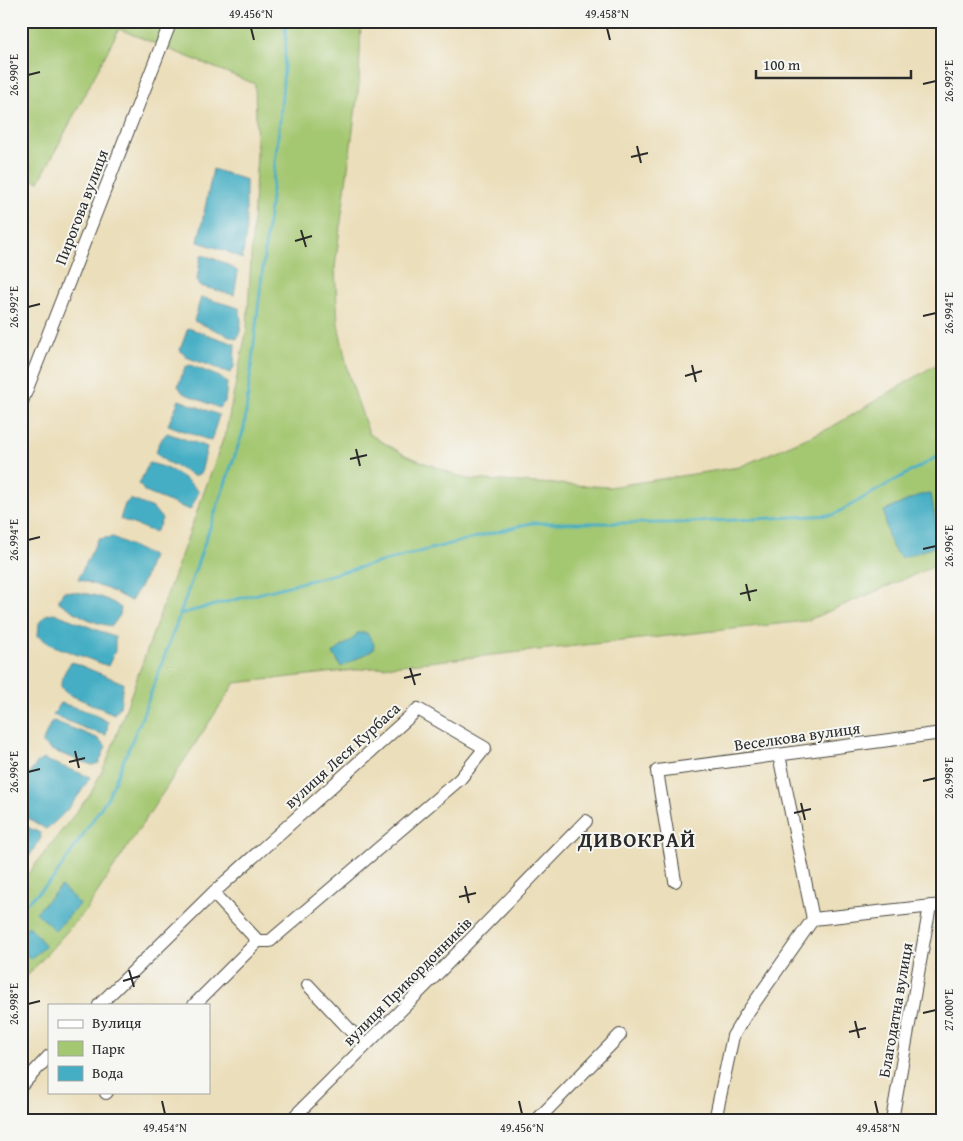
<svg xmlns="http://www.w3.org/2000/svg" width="963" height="1141" viewBox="0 0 963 1141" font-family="'Gentium Book Plus',serif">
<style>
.green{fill:#a4c771;stroke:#68794e}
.water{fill:#45aec4;stroke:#386c78}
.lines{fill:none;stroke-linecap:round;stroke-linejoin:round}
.stream{stroke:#45aec4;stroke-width:3}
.minor-casing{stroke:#484640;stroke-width:14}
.minor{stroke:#fff;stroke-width:12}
.ticks{fill:none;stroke:#2b2b2b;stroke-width:2}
.labels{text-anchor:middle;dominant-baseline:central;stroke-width:4;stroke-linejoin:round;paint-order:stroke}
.street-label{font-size:16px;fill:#2b2b2b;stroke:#f6f6f2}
.district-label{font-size:21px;font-weight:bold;letter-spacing:1px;fill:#2b2b2b;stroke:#f6f6f2}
.neatline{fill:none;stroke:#2b2b2b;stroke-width:2}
.ticks-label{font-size:12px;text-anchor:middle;fill:#2b2b2b}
</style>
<rect width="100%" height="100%" fill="#f6f6f2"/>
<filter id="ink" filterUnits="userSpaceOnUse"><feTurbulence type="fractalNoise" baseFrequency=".02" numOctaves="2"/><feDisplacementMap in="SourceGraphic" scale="10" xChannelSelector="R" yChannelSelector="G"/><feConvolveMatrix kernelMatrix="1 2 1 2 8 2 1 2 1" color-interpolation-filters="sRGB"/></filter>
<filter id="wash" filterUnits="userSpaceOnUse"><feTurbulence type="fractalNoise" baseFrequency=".0096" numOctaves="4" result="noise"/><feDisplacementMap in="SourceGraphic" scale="20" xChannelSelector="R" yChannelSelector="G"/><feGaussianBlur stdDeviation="1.12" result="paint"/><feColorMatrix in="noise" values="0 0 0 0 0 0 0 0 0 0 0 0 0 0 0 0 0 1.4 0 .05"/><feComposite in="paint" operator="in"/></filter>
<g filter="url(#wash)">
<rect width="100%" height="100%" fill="#ebdeba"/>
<path class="green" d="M 21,21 L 361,21 L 359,84 L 335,267 L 338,324 L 349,376 L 369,434 L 405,455 L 466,479 L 609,487 L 739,467 L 830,428 L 942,361 L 942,563 L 806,621 L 235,683 L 86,910 L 21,983 L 21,880 L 31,870 L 91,793 L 107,761 L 226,431 L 247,328 L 257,153 L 255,84 L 119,29 L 39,182 L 21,176 Z"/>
<path class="water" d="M 213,169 L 246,180 L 246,234 L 242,259 L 226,251 L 198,242 Z
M 201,255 C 214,258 228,263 238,272 L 234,295 L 200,286 L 197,280 Z
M 201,297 L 239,308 C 242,317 242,330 237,339 L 194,321 Z
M 188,328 L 235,344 L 234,367 L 230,373 L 186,357 L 180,350 Z
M 190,365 L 220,377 L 227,383 L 225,402 L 219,408 L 183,393 L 178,386 L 185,367 Z
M 179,400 L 219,415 L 211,441 L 168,425 Z
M 167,433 L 207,447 L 201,473 L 194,476 L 165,461 L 156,453 L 159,442 Z
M 149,463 C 169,467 186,477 199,492 L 190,510 L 145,492 L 139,484 Z
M 931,494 L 936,524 L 936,546 L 902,558 C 888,549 886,527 884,511 L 920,495 Z
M 130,499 L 153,508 L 162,519 L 157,530 L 154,532 L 120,519 L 125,504 Z
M 113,537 L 152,556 L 144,580 L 131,601 L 107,589 L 78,579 L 98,539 Z
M 64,591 C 84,593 105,595 121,608 L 120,615 L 112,626 C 93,624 75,613 59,602 L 59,598 Z
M 54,613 L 115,637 L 115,651 L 108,666 L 51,645 L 38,636 L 39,623 L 46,615 Z
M 357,633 L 367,633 L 374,644 L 373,650 L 341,667 L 333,653 L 355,637 Z
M 72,662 L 123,683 L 120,707 L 114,714 L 68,694 C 65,692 61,689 61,684 C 61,678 67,666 72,662 Z
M 61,703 L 89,712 L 108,722 L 106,735 L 89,730 L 53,715 Z
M 54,721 L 97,738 L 106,746 L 99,763 L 92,765 L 51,750 L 42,743 L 51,722 Z
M 43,759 L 90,777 C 79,797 64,816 46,829 L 21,814 L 21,786 L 37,763 Z
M 21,824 L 40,833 L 41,838 L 23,866 L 21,866 Z
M 61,886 L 80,904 L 55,931 L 36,912 Z
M 29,926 L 46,946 L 30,959 L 21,947 L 21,932 Z"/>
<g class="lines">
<path class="stream" d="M 180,614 L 531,523 L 674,523 L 833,515 L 942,454
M 21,908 L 54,878 L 108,797 L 142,717 L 180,614 L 244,429 L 280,120 L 286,42 L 285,21"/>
</g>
</g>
<g filter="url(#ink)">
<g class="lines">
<g class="minor-casing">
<path id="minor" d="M 21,404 L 171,21
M 675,881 L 657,771 L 942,733
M 213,893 L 258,941
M 813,919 L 942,905
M 308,985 L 365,1046
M 99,1005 L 213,893 L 418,709 L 485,748 L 460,779 L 270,941 L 258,941 L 194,1005
M 21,1086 L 49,1056
M 106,1093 L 107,1092
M 291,1120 L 441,970 L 586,821
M 537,1120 L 620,1035
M 715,1120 L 733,1036 L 745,1016 L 813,919 L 779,755
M 892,1120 L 930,906"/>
</g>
<use href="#minor" class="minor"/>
</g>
</g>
<path class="ticks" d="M 251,28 L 254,40M 607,28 L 610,40M 28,75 L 40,72M 923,84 L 936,81M 637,146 L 641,163M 631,157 L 648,153M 301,230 L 306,247M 295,241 L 312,236M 28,307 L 40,304M 923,316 L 936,313M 692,365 L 696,382M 685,376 L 702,371M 356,449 L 360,466M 350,459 L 367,455M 28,540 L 40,537M 923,549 L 936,546M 746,584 L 750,601M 740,594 L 757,590M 410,668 L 415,685M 404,678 L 421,674M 75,751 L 79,768M 69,762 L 85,758M 28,772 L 40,769M 923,781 L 936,778M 801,803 L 805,820M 794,813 L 811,809M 465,886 L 469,903M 459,897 L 476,893M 129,970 L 134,987M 123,981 L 140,976M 28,1004 L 40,1001M 923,1013 L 936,1010M 855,1021 L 859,1038M 849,1032 L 866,1028M 162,1101 L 165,1114M 519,1101 L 522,1114M 875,1101 L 878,1114"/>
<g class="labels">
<g class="street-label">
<text transform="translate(81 207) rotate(-69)">Пирогова вулиця</text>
<text transform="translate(797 736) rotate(-8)">Веселкова вулиця</text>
<text transform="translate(342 755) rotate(-42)">вулиця Леся Курбаса</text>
<text transform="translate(407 981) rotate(-45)">вулиця Прикордонників</text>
<text transform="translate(895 1010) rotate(-80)">Благодатна вулиця</text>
</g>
<g class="district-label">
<text x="637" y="839">ДИВОКРАЙ</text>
</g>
</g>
<rect width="963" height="1141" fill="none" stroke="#f6f6f2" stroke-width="55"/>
<rect x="48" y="1004" width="162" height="90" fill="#f6f6f2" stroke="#a5a5a2"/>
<rect x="58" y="1020" width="25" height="8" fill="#ffffff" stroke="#a5a5a2"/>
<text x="92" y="1028" font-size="15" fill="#2b2b2b">Вулиця</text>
<rect x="58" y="1041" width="25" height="15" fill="#a4c771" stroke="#a5a5a2"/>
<text x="92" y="1054" font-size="15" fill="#2b2b2b">Парк</text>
<rect x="58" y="1066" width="25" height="15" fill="#45aec4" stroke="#a5a5a2"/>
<text x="92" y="1078" font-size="15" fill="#2b2b2b">Вода</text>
<path d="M756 70v8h155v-8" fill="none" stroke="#2b2b2b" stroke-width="2.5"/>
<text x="763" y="70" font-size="15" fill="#2b2b2b" stroke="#f6f6f2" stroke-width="4" paint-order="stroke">100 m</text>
<rect x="28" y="28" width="908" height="1086" class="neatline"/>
<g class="ticks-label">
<text x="251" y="18">49.456°N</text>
<text x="607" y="18">49.458°N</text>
<text transform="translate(14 75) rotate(-90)" y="4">26.990°E</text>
<text transform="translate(949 81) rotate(-90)" y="4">26.992°E</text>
<text transform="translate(14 307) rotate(-90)" y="4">26.992°E</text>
<text transform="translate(949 313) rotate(-90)" y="4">26.994°E</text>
<text transform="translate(14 540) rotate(-90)" y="4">26.994°E</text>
<text transform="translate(949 546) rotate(-90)" y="4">26.996°E</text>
<text transform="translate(14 772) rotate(-90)" y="4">26.996°E</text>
<text transform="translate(949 778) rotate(-90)" y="4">26.998°E</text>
<text transform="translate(14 1004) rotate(-90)" y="4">26.998°E</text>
<text transform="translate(949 1010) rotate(-90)" y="4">27.000°E</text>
<text x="165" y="1132">49.454°N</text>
<text x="522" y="1132">49.456°N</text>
<text x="878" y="1132">49.458°N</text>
</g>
</svg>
